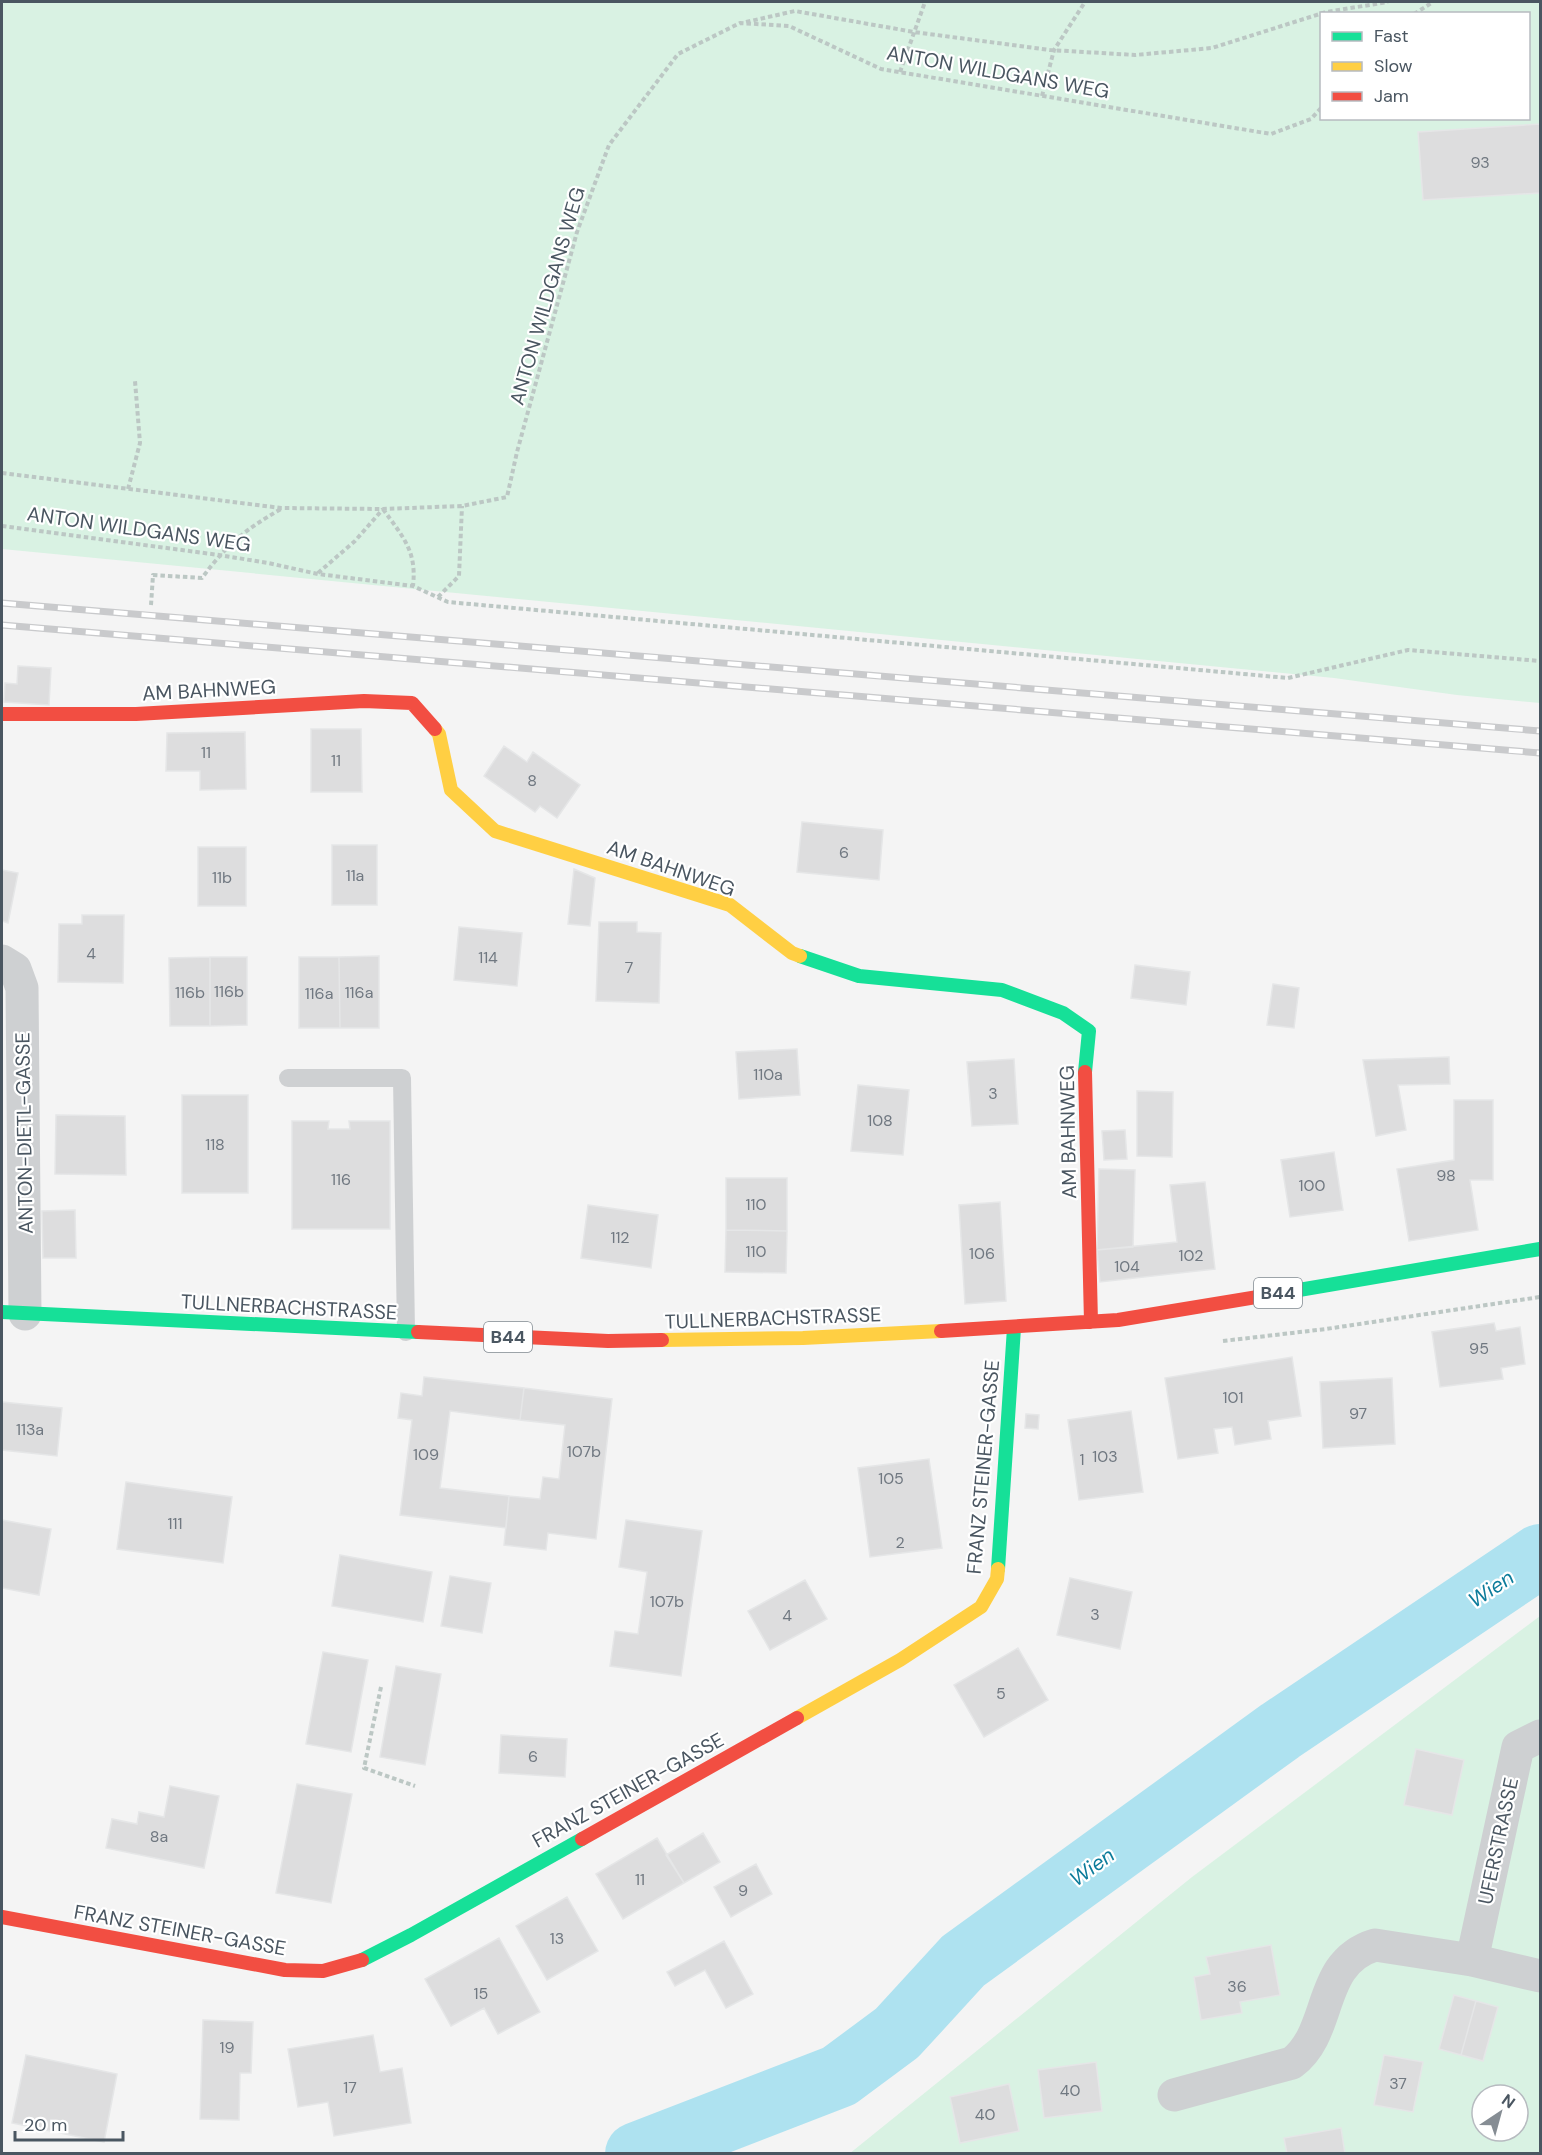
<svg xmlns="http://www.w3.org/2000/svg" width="1542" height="2155" viewBox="0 0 1542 2155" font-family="'DM Sans',sans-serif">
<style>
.green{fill:#d9f2e3;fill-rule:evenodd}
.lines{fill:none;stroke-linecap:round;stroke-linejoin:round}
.river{stroke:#aee2f0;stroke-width:64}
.building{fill:#ddddde;stroke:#e5e6e7;stroke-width:1.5}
.path{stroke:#bcc7c4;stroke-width:4;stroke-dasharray:4.5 3;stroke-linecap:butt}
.lane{stroke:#ced0d2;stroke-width:18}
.street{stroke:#ced0d2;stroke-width:33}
.fast{stroke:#16e098;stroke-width:14}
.slow{stroke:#ffcf43;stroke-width:14}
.jam{stroke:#f24e42;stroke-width:14}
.rail-casing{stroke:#c9cacc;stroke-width:7}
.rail{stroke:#fff;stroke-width:4.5;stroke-dasharray:14;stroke-linecap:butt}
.labels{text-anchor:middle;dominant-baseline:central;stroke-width:4.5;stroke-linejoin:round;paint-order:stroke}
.number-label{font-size:16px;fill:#707881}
.shield{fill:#fff;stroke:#808990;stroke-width:1.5}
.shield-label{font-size:18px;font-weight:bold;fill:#4a5661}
.street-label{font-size:20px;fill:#4a5661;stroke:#fff}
.water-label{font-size:21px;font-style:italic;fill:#0c7c9b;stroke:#fff}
</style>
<rect width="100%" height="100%" fill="#f4f4f4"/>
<path class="green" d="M 2,2 L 1540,2 L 1540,703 L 1457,695 L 1334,678 L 2,549 ZM 1322,14 L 1528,14 L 1528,118 L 1322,118 Z
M 1540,1616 L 1540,2153 L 849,2154 L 1192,1877 ZM 1482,2095 L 1518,2095 L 1518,2131 L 1482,2131 Z"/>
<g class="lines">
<path class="river" d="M 637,2154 L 839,2076 L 897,2033 L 963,1961 L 1280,1731 L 1540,1556"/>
</g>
<path class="building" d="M 1540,124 L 1540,193 L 1423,200 L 1418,132 Z
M 18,666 L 51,668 L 49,705 L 4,702 L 5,683 L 17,684 Z
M 311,729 L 361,729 L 362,792 L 311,792 Z
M 245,732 L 246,789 L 200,790 L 200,771 L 166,771 L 167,733 Z
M 504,746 L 527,762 L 533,752 L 580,785 L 557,818 L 540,806 L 535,812 L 484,776 Z
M 802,822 L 883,830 L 879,880 L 797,872 Z
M 332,845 L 377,845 L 377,905 L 332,905 Z
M 198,847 L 246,847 L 246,906 L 198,906 Z
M 574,869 L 595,878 L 590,926 L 568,924 Z
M 2,870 L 18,873 L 8,923 L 2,921 Z
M 82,915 L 124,915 L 123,983 L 58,982 L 59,924 L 82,924 Z
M 599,922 L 637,922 L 637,932 L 661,933 L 659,1003 L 596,1001 Z
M 459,927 L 522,933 L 517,986 L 454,980 Z
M 379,956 L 379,1028 L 340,1028 L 339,957 Z
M 210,957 L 247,957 L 247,1025 L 210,1026 Z
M 210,957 L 210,1026 L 170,1026 L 169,958 Z
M 299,957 L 339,957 L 340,1028 L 299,1028 Z
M 1135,965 L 1190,972 L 1186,1005 L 1131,998 Z
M 1273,984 L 1299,988 L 1294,1028 L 1267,1025 Z
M 797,1049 L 800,1095 L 739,1099 L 736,1052 Z
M 1449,1057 L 1450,1084 L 1398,1085 L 1406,1130 L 1376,1136 L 1363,1060 Z
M 1014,1059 L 1018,1124 L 972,1126 L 967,1062 Z
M 858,1085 L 909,1090 L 903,1155 L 851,1151 Z
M 1137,1091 L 1173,1092 L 1172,1157 L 1137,1156 Z
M 182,1095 L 248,1095 L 248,1193 L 182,1193 Z
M 1454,1100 L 1493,1100 L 1493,1180 L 1470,1180 L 1478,1230 L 1409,1241 L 1397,1169 L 1454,1160 Z
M 56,1115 L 125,1116 L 126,1175 L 55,1174 Z
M 292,1121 L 329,1121 L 328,1129 L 350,1129 L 349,1121 L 390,1121 L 390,1229 L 292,1229 Z
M 1125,1130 L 1127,1159 L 1104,1160 L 1102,1131 Z
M 1334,1152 L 1343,1210 L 1290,1217 L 1281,1160 Z
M 1099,1169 L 1135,1170 L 1133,1247 L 1097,1250 Z
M 726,1178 L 787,1178 L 787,1231 L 726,1230 Z
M 1205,1182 L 1215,1269 L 1100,1282 L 1097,1250 L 1177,1242 L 1170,1185 Z
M 1000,1202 L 1006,1301 L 965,1304 L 959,1205 Z
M 588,1205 L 658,1215 L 651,1268 L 581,1258 Z
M 75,1210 L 76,1258 L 43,1258 L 42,1211 Z
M 726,1230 L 787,1231 L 786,1273 L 725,1272 Z
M 1494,1323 L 1496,1331 L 1520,1327 L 1525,1364 L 1501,1368 L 1503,1379 L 1440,1387 L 1432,1332 Z
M 1292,1357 L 1301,1416 L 1268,1421 L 1271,1439 L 1235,1445 L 1232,1427 L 1214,1429 L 1218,1453 L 1178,1459 L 1165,1378 Z
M 424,1377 L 524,1388 L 520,1420 L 450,1411 L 440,1488 L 509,1496 L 506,1528 L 400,1515 L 412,1420 L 398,1418 L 401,1393 L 422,1396 Z
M 1392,1378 L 1395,1444 L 1323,1448 L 1320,1382 Z
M 524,1388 L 612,1399 L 596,1539 L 548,1533 L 546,1550 L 504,1545 L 509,1496 L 540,1499 L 543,1477 L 559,1479 L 565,1425 L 520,1420 Z
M 2,1402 L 62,1408 L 57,1456 L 2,1450 Z
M 1131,1411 L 1143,1492 L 1079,1500 L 1068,1420 Z
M 1026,1414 L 1039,1415 L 1038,1429 L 1025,1428 Z
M 929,1459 L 942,1548 L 870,1557 L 858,1468 Z
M 126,1482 L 232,1497 L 223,1563 L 117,1549 Z
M 2,1520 L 51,1529 L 39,1595 L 2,1588 Z
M 626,1520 L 702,1531 L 681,1676 L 610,1666 L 615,1631 L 638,1634 L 647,1572 L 619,1567 Z
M 340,1555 L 432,1572 L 423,1622 L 332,1606 Z
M 450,1576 L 491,1583 L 482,1633 L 441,1626 Z
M 1070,1578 L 1132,1592 L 1120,1649 L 1057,1635 Z
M 805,1580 L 827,1619 L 770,1650 L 748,1611 Z
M 1018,1648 L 1048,1700 L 984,1737 L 954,1685 Z
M 323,1652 L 368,1660 L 351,1752 L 306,1744 Z
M 396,1666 L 441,1674 L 425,1765 L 380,1757 Z
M 501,1735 L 567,1739 L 565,1777 L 499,1773 Z
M 1416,1749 L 1464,1760 L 1452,1815 L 1404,1805 Z
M 297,1784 L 352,1794 L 331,1903 L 276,1893 Z
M 170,1786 L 219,1796 L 204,1868 L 106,1848 L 112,1819 L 137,1824 L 139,1812 L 164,1817 Z
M 703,1833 L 720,1862 L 684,1883 L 666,1855 Z
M 657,1838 L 684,1883 L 623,1919 L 596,1874 Z
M 756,1864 L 772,1894 L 731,1917 L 714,1887 Z
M 567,1897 L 598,1951 L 547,1980 L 516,1926 Z
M 499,1938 L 540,2012 L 498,2034 L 484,2008 L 451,2026 L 425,1979 Z
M 724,1941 L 753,1994 L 726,2008 L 705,1970 L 675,1986 L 667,1972 Z
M 1271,1945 L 1280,1995 L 1240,2002 L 1242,2013 L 1201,2020 L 1194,1977 L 1210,1974 L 1206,1957 Z
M 1454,1995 L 1476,2001 L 1461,2055 L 1439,2049 Z
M 1476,2001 L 1498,2007 L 1483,2061 L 1461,2055 Z
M 203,2020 L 253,2022 L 251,2073 L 240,2073 L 239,2120 L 200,2119 Z
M 373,2035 L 380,2072 L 402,2068 L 411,2123 L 334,2136 L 328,2102 L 298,2107 L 288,2049 Z
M 26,2055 L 117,2074 L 104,2142 L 12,2123 Z
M 1384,2055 L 1423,2062 L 1413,2112 L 1374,2105 Z
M 1096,2062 L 1102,2111 L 1044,2118 L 1038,2070 Z
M 1009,2084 L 1019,2131 L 960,2143 L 950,2097 Z
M 1341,2128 L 1345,2154 L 1287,2154 L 1284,2138 Z"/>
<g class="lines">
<path class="path" d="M 1414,14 L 1433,2
M 746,22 L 795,11 L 914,32 L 1050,50 L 1135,55 L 1212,48 L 1326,12 L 1388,2
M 900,72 L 925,2
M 1042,96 L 1054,50 L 1085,2
M 2,473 L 281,508 L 383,509 L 462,506 L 507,497 L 517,452 L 577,232 L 609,145 L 678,54 L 740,23 L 789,26 L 881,69 L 1271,134 L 1311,119 L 1322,107
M 128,489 L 140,443 L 135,381
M 383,509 C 403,537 417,551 413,586
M 2,526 L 219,555 L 268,563 L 318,574 L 413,586 L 448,602 L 1288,678 L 1408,650 L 1540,661
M 318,573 L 355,541 L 383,509
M 438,597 L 459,576 L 462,506
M 151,605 L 153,575 L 202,578 C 226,545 246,529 281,509
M 1223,1341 L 1326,1329 L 1540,1297
M 381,1687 L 364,1768 L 415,1786"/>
<path class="lane" d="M 288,1078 L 402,1078 L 406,1332"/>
<path class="street" d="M 2,961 L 15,969 L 22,988 L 25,1314
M 1472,1960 L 1518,1747 L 1540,1736
M 1174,2095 L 1292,2063 C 1334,2031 1316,1963 1375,1945 L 1472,1960 L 1540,1976"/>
<path class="fast" d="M 800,956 L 859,976 L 1002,990 L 1063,1013 L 1089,1031 L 1085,1072
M 1293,1291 L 1540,1249
M 2,1312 L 418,1332
M 998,1569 L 1014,1328
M 362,1960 L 411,1935 L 582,1839"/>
<path class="slow" d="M 435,729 L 439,734 L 451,790 L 495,831 L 730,905 L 792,953 L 800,956
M 662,1340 L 803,1338 L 941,1331
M 797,1718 L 900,1660 L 981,1607 L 997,1579 L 998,1569"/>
<path class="jam" d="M 2,714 L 136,714 L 364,701 L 412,703 L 435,729
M 1085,1072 L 1091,1322
M 941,1331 L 1118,1320 L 1293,1291
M 418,1332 L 608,1341 L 662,1340
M 582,1839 L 797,1718
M 2,1917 L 285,1970 L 323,1971 L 362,1960"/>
<g class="rail-casing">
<path id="rail" d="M 2,603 L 1540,731
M 2,625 L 1540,753"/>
</g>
<use href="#rail" class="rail"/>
</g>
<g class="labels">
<g class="number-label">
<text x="1480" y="162">93</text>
<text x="206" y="752">11</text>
<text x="336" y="760">11</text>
<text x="532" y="780">8</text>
<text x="844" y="852">6</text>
<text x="355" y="875">11a</text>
<text x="222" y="877">11b</text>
<text x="91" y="953">4</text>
<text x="488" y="957">114</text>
<text x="629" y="967">7</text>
<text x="229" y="991">116b</text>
<text x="190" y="992">116b</text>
<text x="359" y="992">116a</text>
<text x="319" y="993">116a</text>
<text x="768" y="1074">110a</text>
<text x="993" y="1093">3</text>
<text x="880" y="1120">108</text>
<text x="215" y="1144">118</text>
<text x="1446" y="1175">98</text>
<text x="341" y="1179">116</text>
<text x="1312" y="1185">100</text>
<text x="756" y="1204">110</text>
<text x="620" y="1237">112</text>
<text x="756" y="1251">110</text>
<text x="982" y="1253">106</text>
<text x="1191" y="1255">102</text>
<text x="1127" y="1266">104</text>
<text x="1479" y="1348">95</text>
<text x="1233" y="1397">101</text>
<text x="1358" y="1413">97</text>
<text x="30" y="1429">113a</text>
<text x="584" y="1451">107b</text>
<text x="426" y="1454">109</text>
<text x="1105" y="1456">103</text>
<text x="1082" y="1459">1</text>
<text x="891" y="1478">105</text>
<text x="175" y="1523">111</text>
<text x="900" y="1542">2</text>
<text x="667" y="1601">107b</text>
<text x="1095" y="1614">3</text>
<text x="787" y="1615">4</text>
<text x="1001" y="1693">5</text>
<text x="533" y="1756">6</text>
<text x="159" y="1836">8a</text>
<text x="640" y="1879">11</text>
<text x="743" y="1890">9</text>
<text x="557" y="1938">13</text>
<text x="1237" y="1986">36</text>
<text x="481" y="1993">15</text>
<text x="227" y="2047">19</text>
<text x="1398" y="2083">37</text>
<text x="350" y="2087">17</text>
<text x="1070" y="2090">40</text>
<text x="985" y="2114">40</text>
</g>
<g class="shield">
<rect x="1254" y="1278" width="48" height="30" rx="4.5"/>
<rect x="484" y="1322" width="48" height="30" rx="4.5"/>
</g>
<g class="shield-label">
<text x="1278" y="1293">B44</text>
<text x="508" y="1337">B44</text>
</g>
<g class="street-label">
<text transform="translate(998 72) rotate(10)">ANTON WILDGANS WEG</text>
<text transform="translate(547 296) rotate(-74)">ANTON WILDGANS WEG</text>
<text transform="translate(139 529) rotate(8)">ANTON WILDGANS WEG</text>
<text transform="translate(209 690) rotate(-3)">AM BAHNWEG</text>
<text transform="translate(671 868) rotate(19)">AM BAHNWEG</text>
<text transform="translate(1068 1132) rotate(-91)">AM BAHNWEG</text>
<text transform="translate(24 1133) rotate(-91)">ANTON-DIETL-GASSE</text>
<text transform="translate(289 1307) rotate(3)">TULLNERBACHSTRASSE</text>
<text transform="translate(773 1318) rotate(-2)">TULLNERBACHSTRASSE</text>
<text transform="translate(983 1467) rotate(-85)">FRANZ STEINER-GASSE</text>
<text transform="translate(628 1790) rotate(-29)">FRANZ STEINER-GASSE</text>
<text transform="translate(1498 1841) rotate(-78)">UFERSTRASSE</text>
<text transform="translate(180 1930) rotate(10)">FRANZ STEINER-GASSE</text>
</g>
<g class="water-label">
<text transform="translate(1491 1589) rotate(-34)">Wien</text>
<text transform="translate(1092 1867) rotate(-36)">Wien</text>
</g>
</g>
<rect width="1542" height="2155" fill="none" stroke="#4a5661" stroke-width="6"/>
<rect x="1320" y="12" width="210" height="108" fill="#ffffff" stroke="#b7bbc0" stroke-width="1.5"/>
<rect x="1332" y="32" width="30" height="9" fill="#16e098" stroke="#b7bbc0" stroke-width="1.5"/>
<text x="1374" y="42" font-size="18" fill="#4a5661">Fast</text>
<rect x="1332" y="62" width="30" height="9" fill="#ffcf43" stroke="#b7bbc0" stroke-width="1.5"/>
<text x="1374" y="72" font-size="18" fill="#4a5661">Slow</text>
<rect x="1332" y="92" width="30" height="9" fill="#f24e42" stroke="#b7bbc0" stroke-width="1.5"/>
<text x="1374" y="102" font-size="18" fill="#4a5661">Jam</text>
<g transform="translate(1500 2113) rotate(36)"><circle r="28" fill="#ffffff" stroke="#b7bbc0" stroke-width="1.5"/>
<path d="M0-4.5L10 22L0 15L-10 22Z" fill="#868d94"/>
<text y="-9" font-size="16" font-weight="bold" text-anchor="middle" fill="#4a5661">N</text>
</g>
<path d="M15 2131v9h108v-9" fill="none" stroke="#4a5661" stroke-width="3"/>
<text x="24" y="2131" font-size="18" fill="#4a5661" stroke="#ffffff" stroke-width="4.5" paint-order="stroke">20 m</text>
</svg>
